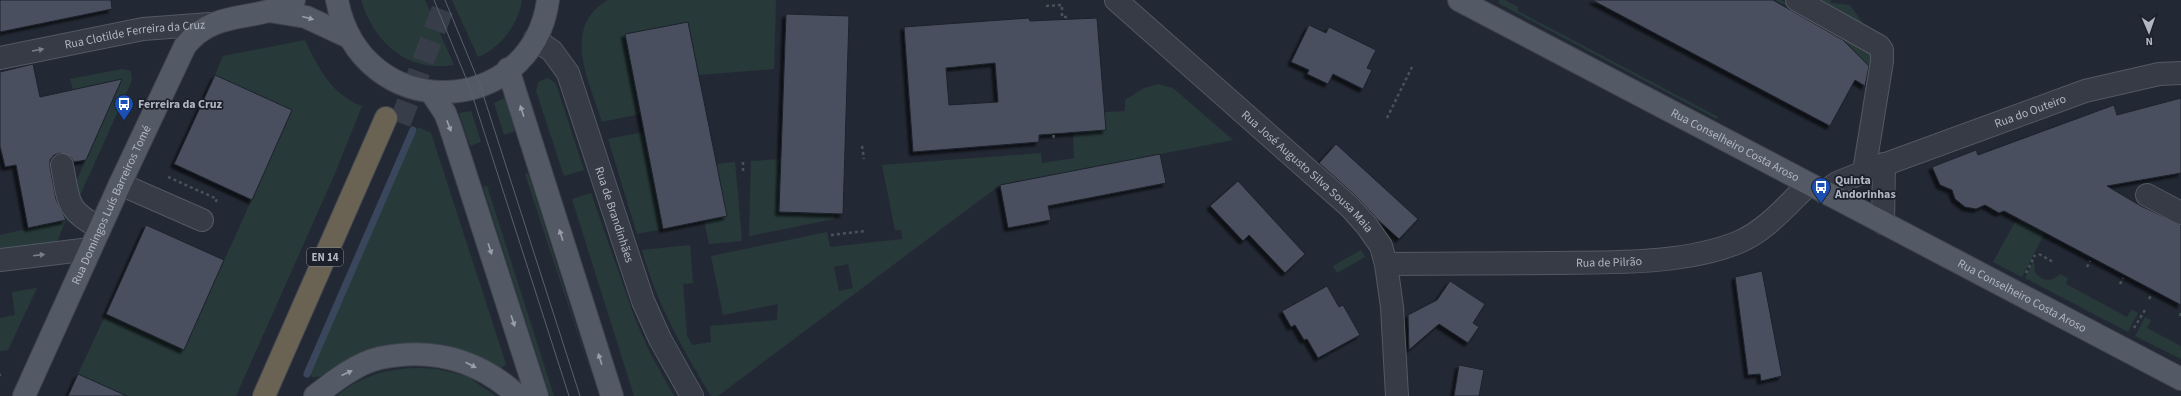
<svg xmlns="http://www.w3.org/2000/svg" width="2181" height="396" viewBox="0 0 2181 396" font-family="'Source Sans 3',sans-serif">
<style>
.green{fill:#28393a;fill-rule:evenodd}
.lines{fill:none;stroke-linecap:round;stroke-linejoin:round}
.stream{stroke:#3a465c;stroke-width:7}
.building{fill:#49505e;stroke:#1d222c;fill-rule:evenodd;filter:url(#shadow)}
.highway-tunnel{stroke:#383e49;stroke-width:22;stroke-dasharray:22 11;stroke-linecap:butt}
.minor-casing{stroke:#535963;stroke-width:24}
.major-casing{stroke:#3f444f;stroke-width:24}
.highway-casing{stroke:#404650;stroke-width:24}
.path{stroke:#465457;stroke-width:2.5;stroke-dasharray:3 3;stroke-linecap:butt}
.minor{stroke:#363b45;stroke-width:22}
.major{stroke:#545a65;stroke-width:22}
.highway{stroke:#6a6354;stroke-width:22}
.tram{stroke:#5a616e;stroke-width:1}
.oneway{fill:#999fab}
.oneway2{fill:#797f8a}
.labels{text-anchor:middle;dominant-baseline:central;stroke-width:3.5;stroke-linejoin:round;paint-order:stroke}
.shield{fill:#1b202a;stroke:#838994;stroke-width:1}
.shield-label{font-size:11px;font-weight:bold;fill:#b0b6c2}
.street-label{font-size:12px;fill:#b0b6c2;stroke:#1b202a}
.poi-label{font-size:12px;font-weight:bold;fill:#b0b6c2;stroke:#1b202a;text-anchor:start}
</style>
<defs>
<filter id="shadow"><feDropShadow dx="-3.5" dy="3.5" stdDeviation="1" flood-color="#0009"/></filter>
</defs>
<rect width="100%" height="100%" fill="#232934"/>
<path class="green" d="M 361,0 L 425,0 L 454,65 C 407,73 374,42 361,0 Z
M 452,0 L 522,0 C 519,23 500,49 478,57 Z
M 608,0 L 776,0 L 774,69 L 699,75 L 688,22 L 625,34 L 640,114 L 602,122 C 590,83 560,27 608,0 Z
M 1500,0 L 1505,0 L 1518,7 L 1518,11 L 1718,117 L 1717,119 L 1498,3 Z
M 1775,0 L 1781,0 L 1866,49 L 1871,56 L 1857,161 L 1853,162 L 1870,67 L 1845,42 L 1824,36 L 1828,28 Z
M 1822,0 L 1831,0 L 1831,3 L 1850,5 L 1864,25 Z
M 305,40 C 318,68 332,95 362,106 L 333,178 L 236,396 L 127,396 L 78,374 L 106,314 L 184,349 L 292,111 L 215,75 L 223,56 Z
M 122,69 L 131,71 L 132,80 L 78,200 L 75,184 L 122,80 L 73,90 L 70,79 Z
M 548,78 L 556,84 L 584,170 L 564,176 L 536,91 L 538,82 Z
M 1158,84 L 1173,88 L 1233,140 L 1000,185 L 718,396 L 711,396 C 683,350 656,302 642,250 L 690,245 L 693,283 L 683,284 L 687,336 L 692,345 L 711,342 L 710,326 L 777,320 L 778,304 L 723,315 L 711,256 L 827,232 L 830,247 L 902,239 L 901,230 L 895,230 L 882,165 L 1041,153 L 1042,163 L 1074,158 L 1073,133 L 1106,130 L 1104,112 L 1125,111 L 1125,100 L 1144,88 ZM 848,264 L 853,288 L 839,291 L 834,267 Z
M 505,98 L 515,131 L 504,135 L 494,103 Z
M 471,111 L 481,142 L 470,146 L 459,113 Z
M 418,127 L 431,133 L 506,364 L 500,369 C 444,335 399,336 341,364 C 331,368 323,379 312,377 L 309,373 Z
M 644,132 L 663,229 L 637,234 L 608,139 Z
M 781,159 L 779,211 L 834,213 L 834,219 L 749,236 L 751,161 Z
M 735,162 L 742,241 L 709,244 L 704,221 L 727,216 L 716,164 Z
M 528,173 L 598,396 L 525,174 Z
M 487,186 L 554,396 L 550,396 L 483,187 Z
M 591,193 L 635,319 L 650,353 L 674,396 L 634,396 L 572,199 Z
M 66,220 L 56,244 L 0,251 L 0,235 Z
M 2021,220 L 2045,233 L 2022,277 L 1993,262 L 2015,222 Z
M 1361,250 L 1365,257 L 1337,273 L 1333,266 Z
M 2034,260 L 2035,272 C 2042,282 2052,282 2060,274 L 2068,278 L 2066,284 L 2127,317 L 2132,309 L 2138,313 L 2128,332 L 2025,278 Z
M 37,288 L 8,350 L 0,351 L 0,318 L 15,315 L 12,292 Z
M 2145,317 L 2151,320 L 2147,328 L 2181,346 L 2181,359 L 2135,336 Z
M 421,368 L 437,369 L 479,379 L 472,380 L 496,396 L 337,396 C 361,375 390,368 421,368 Z"/>
<g class="lines">
<path class="stream" d="M 307,374 L 413,130"/>
</g>
<path class="building" d="M 0,0 L 111,0 L 112,9 L 0,32 Z
M 1592,0 L 1773,0 L 1843,40 L 1869,66 L 1865,86 L 1855,80 L 1830,126 Z
M 786,14 L 849,16 L 843,214 L 779,212 Z
M 1029,18 L 1030,21 L 1097,18 L 1106,130 L 1039,135 L 1039,142 L 913,152 L 904,27 ZM 995,63 L 998,102 L 949,105 L 946,68 Z
M 688,22 L 727,216 L 663,229 L 625,34 Z
M 1309,25 L 1326,33 L 1329,27 L 1376,50 L 1367,68 L 1372,70 L 1363,89 L 1333,74 L 1328,84 L 1307,74 L 1309,70 L 1291,62 Z
M 33,64 L 40,97 L 122,79 L 86,160 L 74,162 L 71,157 L 60,153 L 54,155 L 50,160 L 50,167 L 56,199 L 66,220 L 28,228 L 16,165 L 5,167 L 0,146 L 0,72 Z
M 215,75 L 292,110 L 252,200 L 174,164 Z
M 2181,98 L 2181,173 L 2107,186 L 2141,206 L 2181,225 L 2181,305 L 2004,211 L 1999,213 L 1985,205 L 1976,209 L 1965,207 L 1955,199 L 1952,190 L 1940,185 L 1932,167 L 1976,150 L 1978,155 L 2114,105 L 2117,115 Z
M 1336,144 L 1418,219 L 1399,239 L 1378,220 L 1358,198 L 1319,163 Z
M 1160,154 L 1166,183 L 1048,206 L 1051,220 L 1008,228 L 1000,185 Z
M 1238,181 L 1305,254 L 1285,273 L 1249,235 L 1243,241 L 1210,206 Z
M 146,225 L 224,260 L 184,350 L 106,314 Z
M 1762,271 L 1782,376 L 1761,381 L 1760,374 L 1748,375 L 1735,277 Z
M 1450,281 L 1485,304 L 1473,323 L 1479,327 L 1468,343 L 1439,324 L 1409,350 L 1408,315 L 1437,300 Z
M 1327,286 L 1339,307 L 1343,305 L 1360,335 L 1318,358 L 1307,339 L 1304,340 L 1295,325 L 1291,327 L 1282,311 Z
M 1459,365 L 1484,370 L 1479,396 L 1454,396 Z
M 78,374 L 127,396 L 68,396 Z"/>
<g class="lines">
<path class="highway-tunnel" d="M 400,123 L 446,0"/>
<g class="minor-casing">
<g id="minor">
<path id="s1" d="M 1116,0 L 1350,207 L 1367,226 L 1381,246 L 1386,264 L 1392,307 L 1397,396"/>
<path d="M 1797,0 L 1879,46 L 1882,50 L 1882,61 L 1864,172"/>
<path id="s2" d="M 535,39 L 552,51 L 568,73 L 643,301 L 660,339 L 692,396"/>
<path id="s3" d="M 0,58 L 143,29 L 210,24"/>
<path d="M 62,165 C 69,201 65,210 100,228"/>
<path d="M 120,184 L 202,220"/>
<path id="s4" d="M 1824,192 L 1837,183 L 1864,172 L 2085,91 L 2159,74 L 2181,73"/>
<path d="M 2147,195 L 2181,213"/>
<path d="M 1883,223 L 1884,164"/>
<path d="M 0,260 L 90,249"/>
<path id="s5" d="M 1386,264 C 1441,264 1495,263 1550,263 C 1610,262 1683,265 1739,242 C 1767,230 1788,204 1809,184"/>
</g>
</g>
<g class="major-casing">
<g id="major">
<path d="M 337,0 C 361,126 532,119 548,0"/>
<path id="s6" d="M 1459,0 L 2181,379"/>
<path d="M 269,11 L 306,17 L 349,37"/>
<path d="M 508,69 L 612,396"/>
<path d="M 431,92 L 445,113 L 450,126 L 537,396"/>
<path id="s7" d="M 24,396 L 120,184 L 185,46 C 215,7 257,24 294,0"/>
<path d="M 315,396 C 333,382 357,363 380,358 C 433,347 479,360 518,396"/>
</g>
</g>
<g class="highway-casing">
<path id="highway" d="M 264,396 L 386,118"/>
</g>
<path class="path" d="M 1046,6 L 1062,5 L 1062,17 L 1067,17
M 1045,22 L 1045,32
M 1387,118 L 1412,67
M 1053,129 L 1054,141
M 862,146 L 864,159
M 743,162 L 743,174
M 168,177 L 217,199 L 215,203
M 831,235 L 865,231
M 2039,254 L 2053,262
M 2087,267 L 2090,261
M 2026,273 L 2035,255
M 2120,284 L 2123,278
M 2149,299 L 2152,294
M 2180,316 L 2181,313
M 2134,328 L 2145,310
M 0,375 L 1,375"/>
<use href="#minor" class="minor"/>
<use href="#major" class="major"/>
<use href="#highway" class="highway"/>
<path class="tram" d="M 434,0 L 470,88 L 569,396
M 445,0 L 480,85 L 580,396"/>
</g>
<defs><path id="oneway-solid" d="M-6-.8H1V-3.2L6.5 0L1 3.2V.8H-6Z"/></defs>
<g class="oneway">
<use href="#oneway-solid" transform="translate(308 18) rotate(15)"/>
<use href="#oneway-solid" transform="translate(522 111) rotate(-108)"/>
<use href="#oneway-solid" transform="translate(449 126) rotate(69)"/>
<use href="#oneway-solid" transform="translate(561 235) rotate(-108)"/>
<use href="#oneway-solid" transform="translate(490 249) rotate(72)"/>
<use href="#oneway-solid" transform="translate(513 321) rotate(72)"/>
<use href="#oneway-solid" transform="translate(600 359) rotate(-108)"/>
<use href="#oneway-solid" transform="translate(471 365) rotate(27)"/>
<use href="#oneway-solid" transform="translate(347 373) rotate(-25)"/>
</g>
<g class="oneway2">
<use href="#oneway-solid" transform="translate(38 50) rotate(-10)"/>
<use href="#oneway-solid" transform="translate(39 255) rotate(-7)"/>
</g>
<defs>
<g id="bus-pin" transform="scale(1)"><path d="M0 17L-7.5 6A9.5 9.5 0 1 1 7.5 6Z" fill="#1a4fb4" stroke="#1b202a"/><path d="M-5-6H5V4H4V6H2V4H-2V6H-4V4H-5ZM-3.5-4V0h7V-4ZM-3.5 1.2v1.5H-2V1.2ZM2 1.2v1.5H3.5V1.2Z" fill="#fff"/></g>
</defs>
<g fill-rule="evenodd">
<use href="#bus-pin" x="124" y="104"/>
<use href="#bus-pin" x="1821" y="187"/>
</g>
<g class="labels">
<rect class="shield" x="307" y="248" width="36" height="18" rx="3"/>
<g class="shield-label">
<text x="325" y="257">EN 14</text>
</g>
<g class="street-label">
<text stroke="none"><textPath href="#s3" startOffset="137">Rua Clotilde Ferreira da Cruz</textPath></text>
<text stroke="none"><textPath href="#s4" startOffset="222">Rua do Outeiro</textPath></text>
<text stroke="none"><textPath href="#s6" startOffset="312">Rua Conselheiro Costa Aroso</textPath></text>
<text stroke="none"><textPath href="#s1" startOffset="257">Rua José Augusto Silva Sousa Maia</textPath></text>
<text stroke="none"><textPath href="#s7" startOffset="210">Rua Domingos Luís Barreiros Tomé</textPath></text>
<text stroke="none"><textPath href="#s2" startOffset="197">Rua de Brandinhães</textPath></text>
<text stroke="none"><textPath href="#s5" startOffset="223">Rua de Pilrão</textPath></text>
<text stroke="none"><textPath href="#s6" startOffset="636">Rua Conselheiro Costa Aroso</textPath></text>
</g>
<g class="poi-label">
<text x="138" y="104">Ferreira da Cruz</text>
<text x="1835" y="180">Quinta<tspan x="1835" dy="14">Andorinhas</tspan></text>
</g>
</g>
<g transform="translate(2149 32) rotate(178)" stroke="#1b202a" stroke-width="3" paint-order="stroke">
<path d="M0-3L7 15L0 10L-7 15Z" fill="#b0b6c2"/>
<text y="-6" font-size="11" font-weight="bold" text-anchor="middle" fill="#b0b6c2">N</text>
</g>
</svg>
